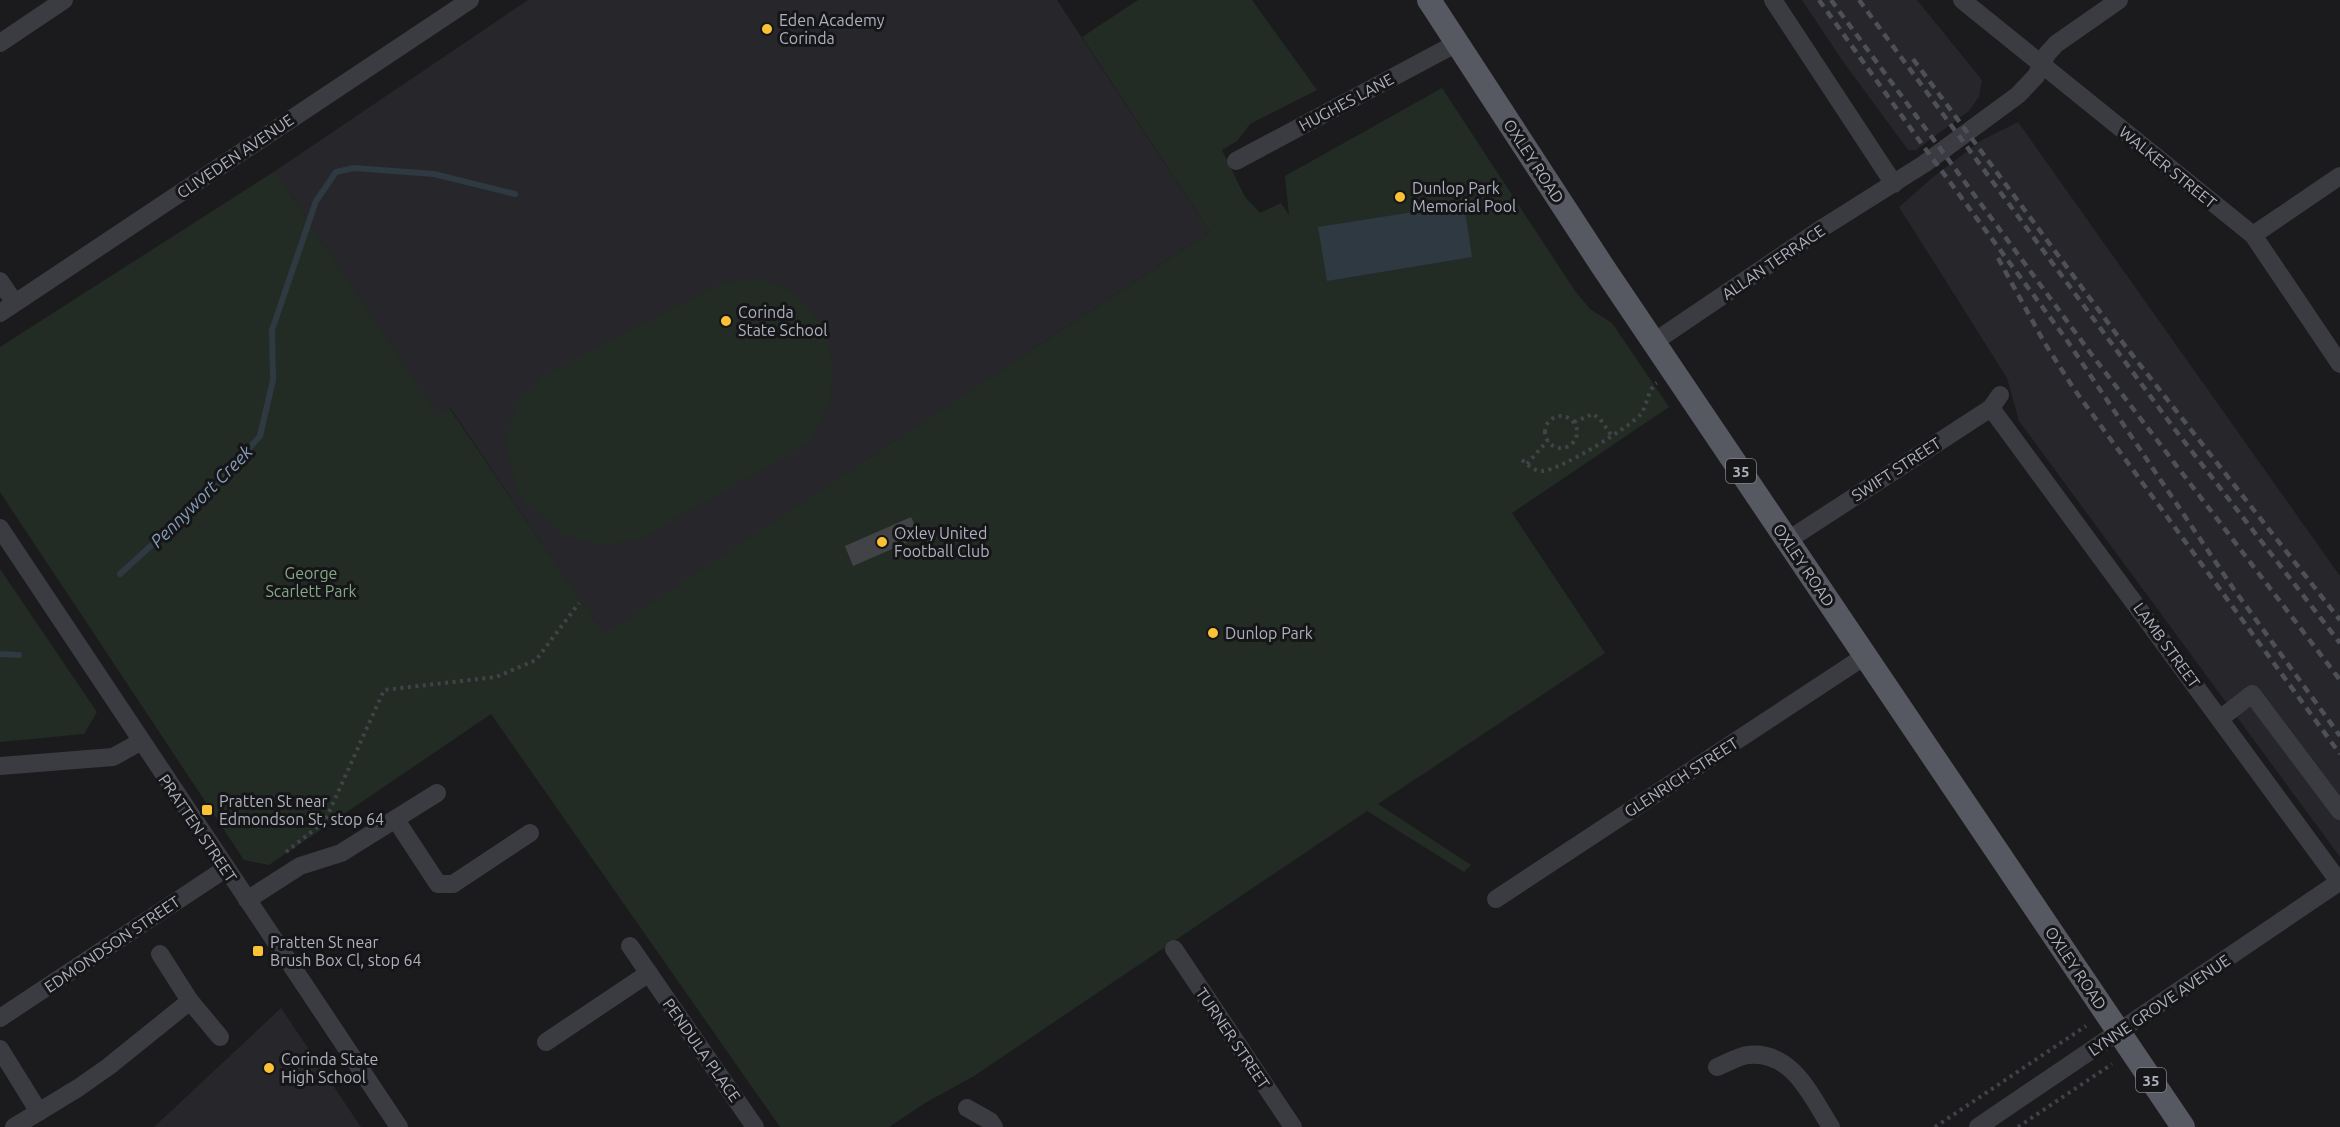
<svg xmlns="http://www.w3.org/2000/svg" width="2340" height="1127" viewBox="0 0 2340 1127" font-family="Ubuntu,sans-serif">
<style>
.built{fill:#27262a}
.green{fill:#222c24}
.water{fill:#2f3942}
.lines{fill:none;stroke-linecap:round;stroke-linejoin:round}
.stream{stroke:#2f3942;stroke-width:6}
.building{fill:#424347}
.path{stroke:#41434a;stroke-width:4;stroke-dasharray:3 4.5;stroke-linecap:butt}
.minor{stroke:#3b3c42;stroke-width:18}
.major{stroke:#575962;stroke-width:24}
.rail{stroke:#4e5058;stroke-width:4.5;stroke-dasharray:8 6;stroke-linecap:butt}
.poi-dot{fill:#fbc235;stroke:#161518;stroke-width:2}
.labels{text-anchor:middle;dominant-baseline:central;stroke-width:6;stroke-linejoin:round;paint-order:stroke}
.shield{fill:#161518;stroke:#80828c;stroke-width:1.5}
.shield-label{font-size:15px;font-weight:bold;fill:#adb1bd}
.poi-label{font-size:16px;fill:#adb1bd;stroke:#161518;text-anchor:start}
.street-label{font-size:16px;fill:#adb1bd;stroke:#161518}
.park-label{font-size:16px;fill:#83a987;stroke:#161518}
.water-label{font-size:18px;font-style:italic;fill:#839db9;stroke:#161518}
</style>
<rect width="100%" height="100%" fill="#1b1b1d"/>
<path class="built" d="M 528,0 L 1057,0 L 1210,232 L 604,635 L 451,409 L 438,417 L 275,171 Z
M 1802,0 L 1917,0 L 1982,80 L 1979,97 L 1969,111 L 1916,150 L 1908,150 L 1842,60 Z
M 2018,122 L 2340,576 L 2340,857 L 2019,421 L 2007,378 L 1899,207 L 1933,177 L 1982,140 Z
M 281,1008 L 361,1127 L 154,1127 Z"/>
<path class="green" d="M 1138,0 L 1252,0 L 1317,90 L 1250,124 L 1237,141 L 1222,150 L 1245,197 L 1260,213 L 1281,203 L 1289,215 L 1285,176 L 1442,88 L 1575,291 L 1590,309 L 1612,323 L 1669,407 L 1512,513 L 1605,653 L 1378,804 L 1471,865 L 1464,872 L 1367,811 L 974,1076 L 925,1103 L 889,1127 L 780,1127 L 491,714 L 269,865 L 244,860 L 0,492 L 0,347 L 275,171 L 438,416 L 450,409 L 604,634 L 1210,232 L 1082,37 Z
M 762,278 L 794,292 L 825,329 L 833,365 L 830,403 L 808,444 L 644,537 L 605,546 L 565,536 L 519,496 L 505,442 L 516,405 L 545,375 L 720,283 Z
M 0,569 L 97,712 L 84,734 L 0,742 Z"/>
<path class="water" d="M 1464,204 L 1472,257 L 1327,281 L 1318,227 Z"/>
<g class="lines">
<path class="stream" d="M 120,574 L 210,492 L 260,436 L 273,380 L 272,330 L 316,201 L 336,172 L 354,168 L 434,174 L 515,194
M 0,654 L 19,655"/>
</g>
<path class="building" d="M 911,517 L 920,537 L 853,566 L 845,546 Z"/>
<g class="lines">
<path class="path" d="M1545 432a16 16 0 1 1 32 0a16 16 0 1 1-32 0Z
M 1574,422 L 1593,414 L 1600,419 L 1611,435
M 1522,460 C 1528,465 1534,471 1542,471 C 1559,471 1628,428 1640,415 C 1648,405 1647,390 1657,383
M 1527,464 L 1548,440
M 286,852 L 325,821 L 384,690 L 496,677 L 536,660 L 579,603
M 1935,1127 L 2086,1026
M 2018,1127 L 2112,1064"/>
<path class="minor" d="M 1773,0 L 1894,184
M 1962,0 L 2253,235 L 2340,364
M 0,43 L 64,0
M 1236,161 L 1457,43
M 2253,235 L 2340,176
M 0,281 L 15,303
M 0,313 L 470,0
M 1654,342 L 1824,227 L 1924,164 L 2018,95 L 2036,76 L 2047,54 L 2056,44 L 2119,0
M 1991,408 L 2340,883
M 0,528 L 399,1127
M 1788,540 L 1991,408 L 2000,395
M 2221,718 L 2252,694 L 2340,811
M 0,766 L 113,757 L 140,742
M 396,820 L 438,884 L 453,884 L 530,833
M 1496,899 L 1865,656
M 247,900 L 300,866 L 341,853 L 437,793
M 630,946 L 755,1127
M 1174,949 L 1293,1127
M 160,954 L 190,1001 L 220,1037
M 0,1018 L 225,869
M 546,1042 L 649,973
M 0,1049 L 39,1112
M 1717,1067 C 1726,1064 1738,1056 1748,1055 C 1792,1050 1811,1096 1831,1127
M 967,1108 L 990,1121 L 994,1127
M 14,1127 L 78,1088 L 108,1067 L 190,1001
M 1978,1127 L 2339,882"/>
<path class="major" d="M 1429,0 L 1603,267 L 2183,1127"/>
<path class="rail" d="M 1819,0 L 1924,147 L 2066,339 L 2233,588 L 2340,736
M 1831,0 L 2089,351 L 2340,680
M 1859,0 L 2173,427 L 2340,643
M 1913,59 L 2123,343 L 2340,620
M 1998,258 L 2044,342 L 2074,389 L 2340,754"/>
</g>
<g class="poi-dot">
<circle cx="767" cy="29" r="6"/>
<circle cx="1400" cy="197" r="6"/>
<circle cx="726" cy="321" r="6"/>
<circle cx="882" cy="542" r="6"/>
<circle cx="1213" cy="633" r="6"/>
<rect x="201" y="804" width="12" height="12" rx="3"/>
<rect x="252" y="945" width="12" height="12" rx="3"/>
<circle cx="269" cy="1068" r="6"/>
</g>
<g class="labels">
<g class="shield">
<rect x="1726" y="459" width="30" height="24" rx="4.5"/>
<rect x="2136" y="1068" width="30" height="24" rx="4.5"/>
</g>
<g class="shield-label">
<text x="1741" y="471">35</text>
<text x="2151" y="1080">35</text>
</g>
<g class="poi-label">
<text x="779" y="20">Eden Academy<tspan x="779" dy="18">Corinda</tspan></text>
<text x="1412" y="188">Dunlop Park<tspan x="1412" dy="18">Memorial Pool</tspan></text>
<text x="738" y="312">Corinda<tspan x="738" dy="18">State School</tspan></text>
<text x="894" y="533">Oxley United<tspan x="894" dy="18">Football Club</tspan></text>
<text x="1225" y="633">Dunlop Park</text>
<text x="219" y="801">Pratten St near<tspan x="219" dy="18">Edmondson St, stop 64</tspan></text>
<text x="270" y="942">Pratten St near<tspan x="270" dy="18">Brush Box Cl, stop 64</tspan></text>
<text x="281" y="1059">Corinda State<tspan x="281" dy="18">High School</tspan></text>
</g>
<g class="street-label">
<text transform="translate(1346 102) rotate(-28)">HUGHES LANE</text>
<text transform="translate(235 156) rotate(-34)">CLIVEDEN AVENUE</text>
<text transform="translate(1534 161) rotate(57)">OXLEY ROAD</text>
<text transform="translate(2168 167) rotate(39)">WALKER STREET</text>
<text transform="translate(1773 262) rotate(-34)">ALLAN TERRACE</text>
<text transform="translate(1896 469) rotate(-33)">SWIFT STREET</text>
<text transform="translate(1804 565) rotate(56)">OXLEY ROAD</text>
<text transform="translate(2167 645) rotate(54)">LAMB STREET</text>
<text transform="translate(1681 777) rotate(-33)">GLENRICH STREET</text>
<text transform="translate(198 828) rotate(56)">PRATTEN STREET</text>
<text transform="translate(112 944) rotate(-34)">EDMONDSON STREET</text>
<text transform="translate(2076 968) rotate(56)">OXLEY ROAD</text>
<text transform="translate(2159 1005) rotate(-34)">LYNNE GROVE AVENUE</text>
<text transform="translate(1233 1038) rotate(56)">TURNER STREET</text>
<text transform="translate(702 1050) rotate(55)">PENDULA PLACE</text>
</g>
<g class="park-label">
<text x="311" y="573">George<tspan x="311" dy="18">Scarlett Park</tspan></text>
</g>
<g class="water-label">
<text transform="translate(201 496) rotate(-45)">Pennywort Creek</text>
</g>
</g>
</svg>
